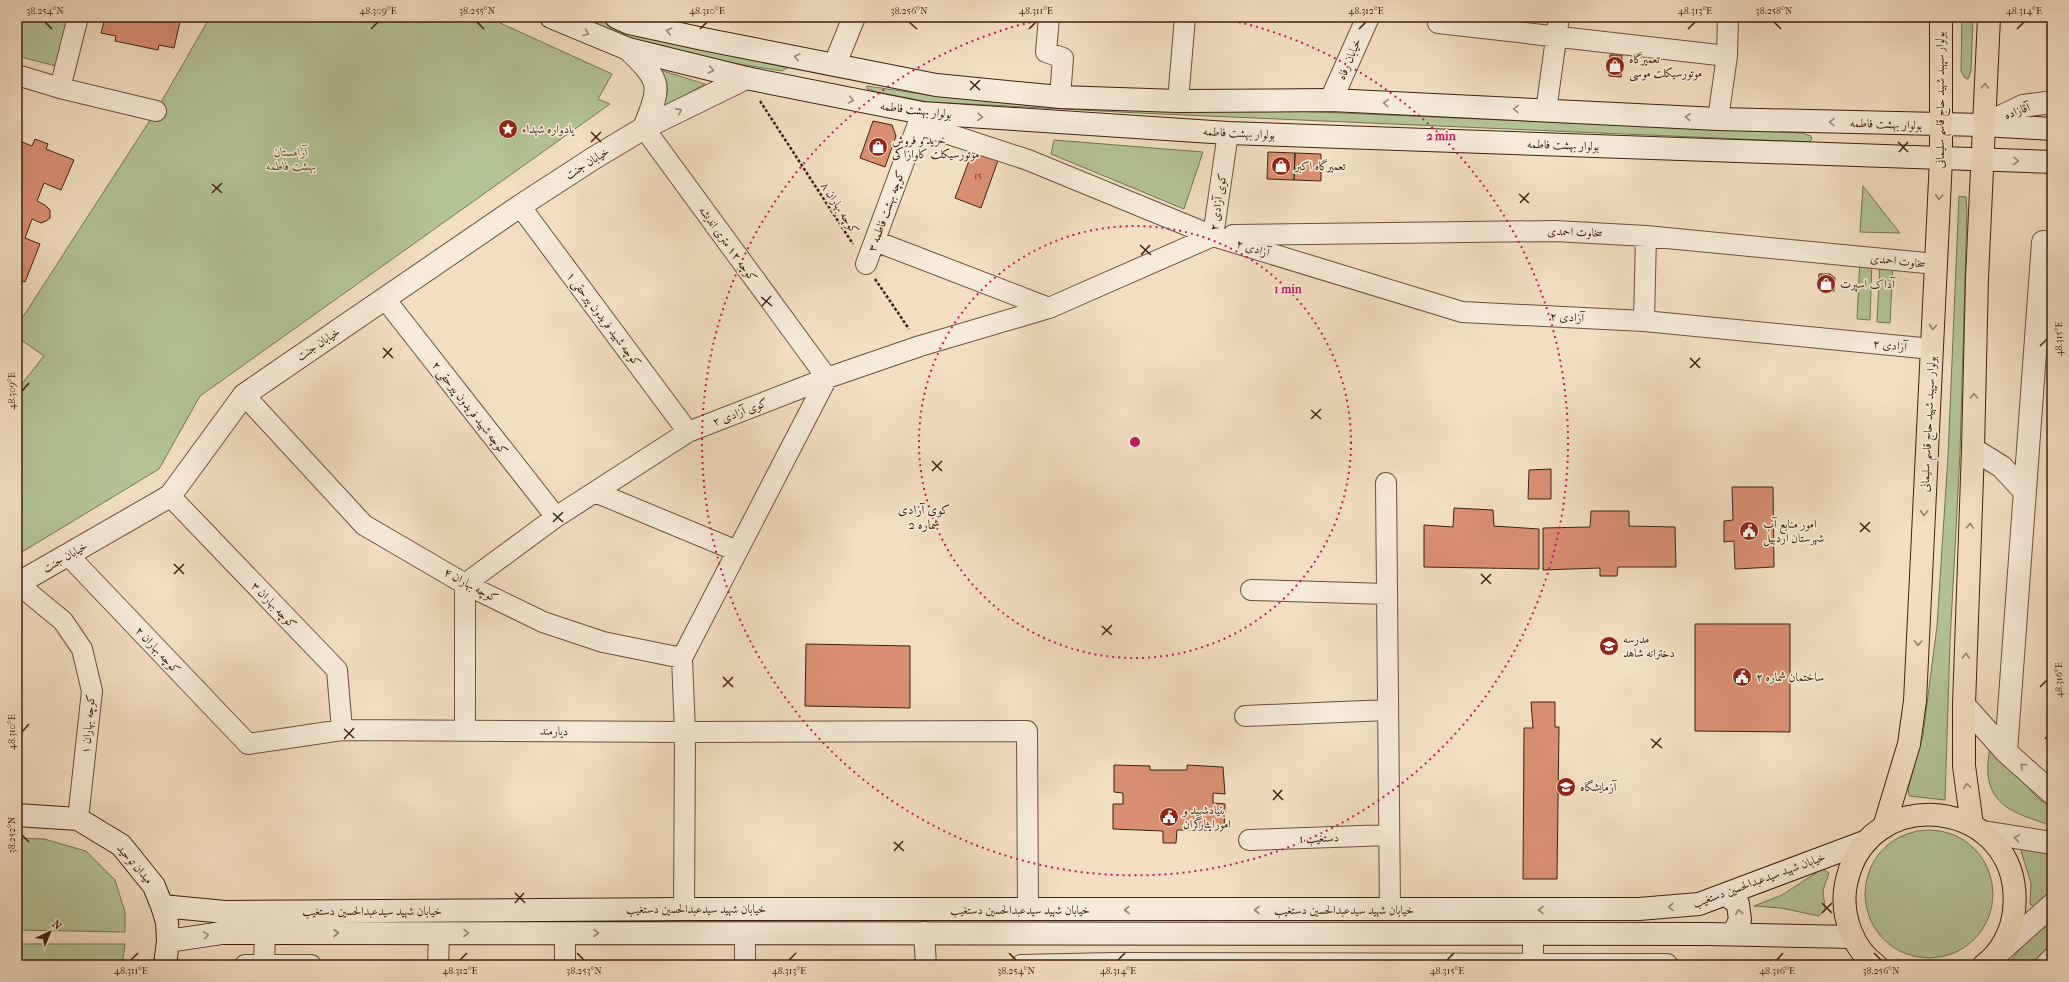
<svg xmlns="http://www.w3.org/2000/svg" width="2069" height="982" viewBox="0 0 2069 982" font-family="'IM FELL French Canon',Amiri,serif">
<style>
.green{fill:#b4c298;stroke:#797254}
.building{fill:#d98f72;stroke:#3e2111}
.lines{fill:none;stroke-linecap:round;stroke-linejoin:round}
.minor-casing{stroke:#6b503e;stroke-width:22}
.tertiary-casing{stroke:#6b503e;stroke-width:24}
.secondary-casing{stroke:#3e2111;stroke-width:24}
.primary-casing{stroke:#3e2111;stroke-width:24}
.path{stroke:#3e2111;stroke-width:2.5;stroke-dasharray:3 2;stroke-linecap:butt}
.minor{stroke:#f6ead8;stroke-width:20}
.tertiary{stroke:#f6ead8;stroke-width:22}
.secondary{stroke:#f6ead8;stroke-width:22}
.primary{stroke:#f1dec3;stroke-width:22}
.oneway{stroke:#9a8674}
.oneway2{stroke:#98806a}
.ticks{fill:none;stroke:#3e2111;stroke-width:1.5}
.ring{fill:none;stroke:#c2185b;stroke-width:2;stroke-dasharray:2 4}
.labels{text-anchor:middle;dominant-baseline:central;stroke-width:3.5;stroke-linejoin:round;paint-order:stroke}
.number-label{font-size:10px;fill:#653c29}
.street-label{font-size:12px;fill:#3e2111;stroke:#f6ead8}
.poi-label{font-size:12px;fill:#3e2111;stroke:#f6ead8;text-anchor:start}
.park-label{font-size:12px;font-style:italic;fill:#5c4933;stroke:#f6ead8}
.neighbourhood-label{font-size:13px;fill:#3e2111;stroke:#f6ead8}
.centre{fill:#c2185b;stroke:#f6ead8;stroke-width:2}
.ring-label{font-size:12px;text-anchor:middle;font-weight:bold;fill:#c2185b;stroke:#f6ead8;stroke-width:3.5;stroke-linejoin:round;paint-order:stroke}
.neatline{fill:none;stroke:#3e2111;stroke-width:1.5}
.ticks-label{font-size:10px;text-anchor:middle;fill:#3e2111}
</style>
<rect width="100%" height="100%" fill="#f1dec3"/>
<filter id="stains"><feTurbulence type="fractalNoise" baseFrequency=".005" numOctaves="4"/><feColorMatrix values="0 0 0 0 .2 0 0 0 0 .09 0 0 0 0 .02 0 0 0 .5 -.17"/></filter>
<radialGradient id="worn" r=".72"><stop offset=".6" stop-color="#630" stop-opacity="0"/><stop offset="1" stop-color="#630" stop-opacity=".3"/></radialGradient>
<path class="green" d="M 17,17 L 73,17 L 60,67 L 17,56 Z
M 210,17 L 487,17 L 612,74 L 598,99 L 610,104 L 200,396 L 159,469 L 17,555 L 17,390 L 44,356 L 17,337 L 17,326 L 156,111 Z
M 575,17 L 601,17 L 655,37 L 791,66 L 782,71 L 733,63 L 718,63 L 649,47 Z
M 1962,17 L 1973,17 L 1971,71 L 1968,79 L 1964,77 L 1961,71 Z
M 660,70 L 705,84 L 662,108 C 669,94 670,84 660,70 Z
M 867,86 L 929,95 L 973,97 L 1802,133 L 1811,136 L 1812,139 L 1809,142 L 1139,113 L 929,102 L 877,92 L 867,89 Z
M 1054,140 L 1203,152 L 1184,209 L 1051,154 Z
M 1863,186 L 1900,233 L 1860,232 Z
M 1959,196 L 1966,197 L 1967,212 L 1960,454 L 1950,642 L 1945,800 L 1909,796 L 1908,789 L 1923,735 L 1937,626 L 1948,456 Z
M 1860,259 L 1872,260 L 1870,320 L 1857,319 Z
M 1880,262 L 1893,263 L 1890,323 L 1877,322 Z
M 1990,746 L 2037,797 L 2052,809 L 2052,826 C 2023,815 1992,810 1988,775 C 1987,766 1989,755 1990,746 Z
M1865 894a64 64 0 1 1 128 0a64 64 0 1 1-128 0Z
M 17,838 L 44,839 L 86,851 L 115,880 L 125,912 L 125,932 L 17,930 Z
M 2028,847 L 2052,854 L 2052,893 L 2034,907 L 2030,904 L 2031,883 L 2021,851 Z
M 1822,869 L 1829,873 L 1823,890 L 1825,910 L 1819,916 L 1781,908 L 1754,906 L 1782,895 Z
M 2052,923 L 2052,965 L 2007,965 L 2029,938 Z
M 17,944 L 125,944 L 122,965 L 17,965 Z"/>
<path class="building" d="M 105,17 L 181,17 L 174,48 L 159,45 L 158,50 L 115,41 L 116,36 L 101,33 Z
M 1610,55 L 1622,55 L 1621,77 L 1609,76 Z
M 873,121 L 892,125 L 896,136 L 885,167 L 860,158 Z
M 35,139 L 48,144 L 46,149 L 74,160 L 61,190 L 44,183 L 37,201 L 45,205 L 50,210 L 50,218 L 46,221 L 41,223 L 32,219 L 25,238 L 40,244 L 25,282 L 18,279 L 22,268 L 17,266 L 17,140 L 32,146 Z
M 975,145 L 1000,155 L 981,208 L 955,198 Z
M 1268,152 L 1295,153 L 1294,180 L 1267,179 Z
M 1295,153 L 1321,154 L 1321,181 L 1294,180 Z
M 1819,274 L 1830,274 L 1835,278 L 1834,291 L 1818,289 Z
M 1551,469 L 1551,499 L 1528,499 L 1529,470 Z
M 1732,487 L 1773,487 L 1774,567 L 1735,569 L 1734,541 L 1724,542 L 1724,521 L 1733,520 Z
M 1454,508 L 1493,510 L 1494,526 L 1539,529 L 1539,569 L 1424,567 L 1424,525 L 1453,527 Z
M 1591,511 L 1629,511 L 1629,526 L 1675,527 L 1676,567 L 1618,567 L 1617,576 L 1600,576 L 1600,568 L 1543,570 L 1543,528 L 1590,527 Z
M 1695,624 L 1790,624 L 1790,732 L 1695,731 Z
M 806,644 L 910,646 L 910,708 L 805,706 Z
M 1531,702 L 1555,702 L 1555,727 L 1559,727 L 1557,879 L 1523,879 L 1524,728 L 1533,728 Z
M 2052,731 L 2052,745 L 2045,738 Z
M 1114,765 L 1150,766 L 1150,770 L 1187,770 L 1187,765 L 1223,767 L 1225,794 L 1213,793 L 1213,803 L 1225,804 L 1224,830 L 1177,830 L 1176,843 L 1163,843 L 1163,831 L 1113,829 L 1113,804 L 1123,804 L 1123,793 L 1114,792 Z"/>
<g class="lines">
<g class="minor-casing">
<path id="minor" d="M 1049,17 L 1046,52 L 1063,58 L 1060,97
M 1438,17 L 1438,23 L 1727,56
M 17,75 L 60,88 L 156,111
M 60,88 L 78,17
M 1178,101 L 1185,17
M 1546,111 L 1559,17
M 1718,119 L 1727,56 L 1728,17
M 918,124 L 1028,160 L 1213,236 L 1462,312 L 1644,321 L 1932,349
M 644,128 L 827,378 L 682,658
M 520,206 L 688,432
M 1233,235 L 1555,231 L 1646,236 L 1936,264
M 875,241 L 1049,308
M 866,264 L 922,113
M 385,299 L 556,517
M 1644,321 L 1646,236
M 244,395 L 364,525 L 465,584 L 543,622 L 603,642 L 682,658 L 685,732 L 1027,731 L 1028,910
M 1386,483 L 1390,910
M 595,492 L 737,551
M 170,496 L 337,670 L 342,730
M 68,555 L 248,744 L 342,730 L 685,732 L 684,909
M 18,584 L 63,621 L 82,649 L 92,691 L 78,819
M 1251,590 L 1387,594
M 1245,716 L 1388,710
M 465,729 L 465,584 L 556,517 L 688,432 L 827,378 L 920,346 L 1049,308 L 1213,236 L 1228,133
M 1249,840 L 1389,835
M 924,932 L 926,965
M 565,933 L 565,965
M 745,933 L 745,965
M 245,965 L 311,965
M 264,965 L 265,933
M 438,965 L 439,933
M 1021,965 L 1113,963 L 1667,964
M 1533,965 L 1533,934
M 2045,965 L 2052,958"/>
</g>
<g class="tertiary-casing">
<path id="tertiary" d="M 628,49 C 662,82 661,85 644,128
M 835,64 L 854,17
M 1331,100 L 1368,17
M 1983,125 L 2023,106 L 2052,102
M 1973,449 L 2002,467 L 2025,492
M 17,584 L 170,496 L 244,395 L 520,206 L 594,158 L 644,128 L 746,78
M 1964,705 L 2006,752 L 2052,793
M 2006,752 L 2043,242
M 1983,832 L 2052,843
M 1998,953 L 2052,905"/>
</g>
<g class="secondary-casing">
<path id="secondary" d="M 551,17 L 628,49 L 746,78 L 922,113 L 1228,133 L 2052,162
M 616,17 L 629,23 L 703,39 L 936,85 L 1060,97 L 1178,101 L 1331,100 L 1718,119 L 1983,125 L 2052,129
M 17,815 L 78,819 L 121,845 L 154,886 L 162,906 L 167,922 L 168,941 L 165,965
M 1726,894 L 1738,904 L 1740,920 L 1733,934
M 162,906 L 225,912 L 684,909 L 1639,909 L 1699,904 L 1867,841
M 168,941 L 222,933 L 265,933 L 1707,934 L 1853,937"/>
</g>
<g class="primary-casing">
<path id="primary" d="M 1972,825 L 1964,766 L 1964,705 L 1973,449 L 1977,278 L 1989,17
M 1884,827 L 1909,744 L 1915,701 L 1941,159 L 1941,17
M 1876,965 C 1853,949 1842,917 1845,890 C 1861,777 2026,797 2014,911 C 2012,931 2001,953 1984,965"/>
</g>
<path class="path" d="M 760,101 L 853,244
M 875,279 L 909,329"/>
<use href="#minor" class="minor"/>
<use href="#tertiary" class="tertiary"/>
<use href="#secondary" class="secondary"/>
<use href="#primary" class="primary"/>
</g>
<defs><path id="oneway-chevron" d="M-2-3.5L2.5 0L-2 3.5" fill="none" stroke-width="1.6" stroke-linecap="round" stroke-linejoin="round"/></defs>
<g class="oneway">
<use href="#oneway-chevron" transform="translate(669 31) rotate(-168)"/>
<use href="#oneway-chevron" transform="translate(586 33) rotate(23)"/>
<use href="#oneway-chevron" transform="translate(797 57) rotate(-170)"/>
<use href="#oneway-chevron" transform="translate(711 70) rotate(13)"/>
<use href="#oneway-chevron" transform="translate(851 100) rotate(12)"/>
<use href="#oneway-chevron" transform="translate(1386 103) rotate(-177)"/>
<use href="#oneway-chevron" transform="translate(1516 109) rotate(-177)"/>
<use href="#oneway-chevron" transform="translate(679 111) rotate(-26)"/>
<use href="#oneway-chevron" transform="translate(980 117) rotate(4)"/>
<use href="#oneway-chevron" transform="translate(1688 117) rotate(-177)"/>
<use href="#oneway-chevron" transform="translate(1832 122) rotate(-178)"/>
<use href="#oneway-chevron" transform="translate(2016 161) rotate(2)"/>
<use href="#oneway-chevron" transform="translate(2023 766) rotate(-138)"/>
<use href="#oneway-chevron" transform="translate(2017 838) rotate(-170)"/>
<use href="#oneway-chevron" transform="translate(1671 907) rotate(176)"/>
<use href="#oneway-chevron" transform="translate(1127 910) rotate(180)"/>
<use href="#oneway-chevron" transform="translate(1257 910) rotate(180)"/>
<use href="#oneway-chevron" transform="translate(1541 910) rotate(180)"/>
<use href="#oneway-chevron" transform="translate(1739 912) rotate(-98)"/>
<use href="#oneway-chevron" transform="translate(336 933)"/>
<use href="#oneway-chevron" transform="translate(466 933)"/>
<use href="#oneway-chevron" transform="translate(596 933)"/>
<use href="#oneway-chevron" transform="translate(206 935) rotate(-9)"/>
</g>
<g class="oneway2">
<use href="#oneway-chevron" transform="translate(1985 86) rotate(-87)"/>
<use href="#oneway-chevron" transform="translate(1939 197) rotate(93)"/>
<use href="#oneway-chevron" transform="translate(1933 327) rotate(93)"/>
<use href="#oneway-chevron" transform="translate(1974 396) rotate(-89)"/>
<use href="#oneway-chevron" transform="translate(1924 513) rotate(93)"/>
<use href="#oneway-chevron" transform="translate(1970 526) rotate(-88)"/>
<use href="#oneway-chevron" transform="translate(1918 643) rotate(93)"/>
<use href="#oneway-chevron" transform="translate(1966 656) rotate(-88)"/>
<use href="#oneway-chevron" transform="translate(1967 786) rotate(-98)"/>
</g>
<path class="ticks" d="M 45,22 L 52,29M 477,22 L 484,29M 909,22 L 917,29M 1774,22 L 1781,29M 371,29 L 378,22M 700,29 L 707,22M 1029,29 L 1036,22M 1359,29 L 1366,22M 1688,29 L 1695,22M 2017,29 L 2024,22M 970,81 L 980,90M 970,90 L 980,80M 591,132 L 601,142M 591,142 L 601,132M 1898,142 L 1908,152M 1899,152 L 1908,142M 212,184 L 222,193M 212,193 L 222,183M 1519,194 L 1529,203M 1520,203 L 1529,193M 1140,245 L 1151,255M 1141,255 L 1150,245M 761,297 L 772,306M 762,306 L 771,296M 2040,346 L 2047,339M 383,348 L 393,358M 383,358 L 392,348M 1690,358 L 1700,368M 1690,368 L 1700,358M 22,391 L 29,383M 1311,410 L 1321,419M 1311,419 L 1321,409M 932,461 L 942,471M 932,471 L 942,461M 553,513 L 563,522M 553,522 L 563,512M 1860,523 L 1870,532M 1860,532 L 1870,522M 174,564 L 184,574M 174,574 L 184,564M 1481,574 L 1491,584M 1481,584 L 1491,574M 1102,626 L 1112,635M 1102,635 L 1112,625M 723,677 L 733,687M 723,687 L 733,677M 2040,687 L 2047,680M 344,729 L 354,738M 22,732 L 29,724M 344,739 L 354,728M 1651,739 L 1662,748M 1652,748 L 1661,738M 1273,790 L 1283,800M 1273,800 L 1282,790M 22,835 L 29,842M 894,842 L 904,851M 894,851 L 903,841M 515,893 L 525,903M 515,903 L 524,893M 1822,903 L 1832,913M 1822,913 L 1832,903M 577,953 L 584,960M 1009,953 L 1016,960M 1874,953 L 1881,960M 131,960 L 138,953M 460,960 L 467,953M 789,960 L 796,953M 1118,960 L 1125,953M 1447,960 L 1454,953M 1777,960 L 1783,953"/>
<g class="ring">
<circle cx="1135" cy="442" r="216"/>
<path d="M1221 18A433 433 0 1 1 1049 18"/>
</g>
<defs>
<g id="shop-disc" transform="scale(1)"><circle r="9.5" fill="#8f2418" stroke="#f6ead8"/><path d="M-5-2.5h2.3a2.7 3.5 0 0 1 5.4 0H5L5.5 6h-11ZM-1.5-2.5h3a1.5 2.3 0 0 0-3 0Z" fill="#fff"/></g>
<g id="sight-disc" transform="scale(1)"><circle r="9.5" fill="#8f2418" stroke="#f6ead8"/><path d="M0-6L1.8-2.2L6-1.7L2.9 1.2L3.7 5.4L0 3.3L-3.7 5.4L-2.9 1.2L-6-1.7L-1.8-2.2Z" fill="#fff"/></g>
<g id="civic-disc" transform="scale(1)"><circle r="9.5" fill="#8f2418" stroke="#f6ead8"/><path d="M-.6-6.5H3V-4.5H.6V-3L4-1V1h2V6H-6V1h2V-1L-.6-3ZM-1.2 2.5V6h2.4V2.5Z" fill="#fff"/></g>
<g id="school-disc" transform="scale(1)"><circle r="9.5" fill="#8f2418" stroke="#f6ead8"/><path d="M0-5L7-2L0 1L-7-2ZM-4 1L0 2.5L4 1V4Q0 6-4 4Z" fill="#fff"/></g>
</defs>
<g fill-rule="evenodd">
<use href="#shop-disc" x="1615" y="66"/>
<use href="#sight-disc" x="508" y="129"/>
<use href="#shop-disc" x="878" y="147"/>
<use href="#shop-disc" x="1281" y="166"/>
<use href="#shop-disc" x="1826" y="284"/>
<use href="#civic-disc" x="1749" y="531"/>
<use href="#school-disc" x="1609" y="646"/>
<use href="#civic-disc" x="1742" y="677"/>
<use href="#school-disc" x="1566" y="787"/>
<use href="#civic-disc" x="1169" y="817"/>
</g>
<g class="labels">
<g class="number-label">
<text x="978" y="176">15</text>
</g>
<g class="street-label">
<text transform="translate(1349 59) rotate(-67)">خیابان رفاه</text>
<text transform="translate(1940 100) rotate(-90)">بولوار سپهبد شهید حاج قاسم سلیمانی</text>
<text transform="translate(916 110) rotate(7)">بولوار بهشت فاطمه</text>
<text transform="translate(2017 111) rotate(-20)">آقازاده</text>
<text transform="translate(1886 124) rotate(2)">بولوار بهشت فاطمه</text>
<text transform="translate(1239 133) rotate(3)">بولوار بهشت فاطمه</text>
<text transform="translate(1563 145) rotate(2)">بولوار بهشت فاطمه</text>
<text transform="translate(587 163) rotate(-32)">خیابان جنت</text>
<text transform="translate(1218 202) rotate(-81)">کوی آزادی ۲</text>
<text transform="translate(840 208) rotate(57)">کوچه بهاران ۸</text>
<text transform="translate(886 211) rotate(-70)">کوچه بهشت فاطمه ۳</text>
<text transform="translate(1575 232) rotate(2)">سخاوت احمدی</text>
<text transform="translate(728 244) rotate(54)">کوچه ۱۲ متری اندیشه</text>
<text transform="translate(1253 248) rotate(17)">آزادی ۲</text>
<text transform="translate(1898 261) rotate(6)">سخاوت احمدی</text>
<text transform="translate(1567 317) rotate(3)">آزادی ۲</text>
<text transform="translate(604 319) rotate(53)">کوچه شهید فریدون پیرحقی ۱</text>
<text transform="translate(318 344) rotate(-34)">خیابان جنت</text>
<text transform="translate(1890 345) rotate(6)">آزادی ۲</text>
<text transform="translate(470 408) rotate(52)">کوچه شهید فریدون پیرحقی ۲</text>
<text transform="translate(740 412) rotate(-21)">کوی آزادی ۲</text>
<text transform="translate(1928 424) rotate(-87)">بولوار سپهبد شهید حاج قاسم سلیمانی</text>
<text transform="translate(65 557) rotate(-30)">خیابان جنت</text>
<text transform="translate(471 585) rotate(28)">کوچه بهاران ۴</text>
<text transform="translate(274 605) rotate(46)">کوچه بهاران ۳</text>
<text transform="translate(158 650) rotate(47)">کوچه بهاران ۲</text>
<text transform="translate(88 724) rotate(-85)">کوچه بهاران ۱</text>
<text transform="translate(554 731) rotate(1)">دیارمند</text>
<text transform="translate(1319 838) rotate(-2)">دستغیب 1</text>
<text transform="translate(135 864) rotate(49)">میدان توحید</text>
<text transform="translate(1759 880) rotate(-20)">خیابان شهید سیدعبدالحسین دستغیب</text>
<text x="696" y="909">خیابان شهید سیدعبدالحسین دستغیب</text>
<text x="1020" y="910">خیابان شهید سیدعبدالحسین دستغیب</text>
<text x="1344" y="910">خیابان شهید سیدعبدالحسین دستغیب</text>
<text x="372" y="911">خیابان شهید سیدعبدالحسین دستغیب</text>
</g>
<g class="poi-label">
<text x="1629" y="59">تعمیرگاه<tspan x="1629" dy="14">موتورسیکلت موسی</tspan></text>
<text x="522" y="129">یادواره شهداء</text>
<text x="892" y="140">خرید و فروش<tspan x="892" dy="14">موتورسیکلت کاوازاکی</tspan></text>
<text x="1295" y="166">تعمیرگاه اکبر</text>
<text x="1840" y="284">آداک اسپرت</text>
<text x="1763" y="524">امور منابع آب<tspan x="1763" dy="14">شهرستان اردبیل</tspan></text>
<text x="1623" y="639">مدرسه<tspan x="1623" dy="14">دخترانه شاهد</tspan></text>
<text x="1756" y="677">ساختمان شماره ۲</text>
<text x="1580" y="787">آزمایشگاه</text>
<text x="1183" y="810">بنیادشهید و<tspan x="1183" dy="14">امورایثارگران</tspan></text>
</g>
<g class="park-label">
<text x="291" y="152">آرامستان<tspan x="291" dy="14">بهشت فاطمه</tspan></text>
</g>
<g class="neighbourhood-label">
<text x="924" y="509">کوی آزادی<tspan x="924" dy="15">شماره 2</tspan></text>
</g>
</g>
<circle cx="1135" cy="442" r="6" class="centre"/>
<g class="ring-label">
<text x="1441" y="140">2 min</text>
<text x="1288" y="293">1 min</text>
</g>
<rect width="2069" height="982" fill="none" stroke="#f1dec3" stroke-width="44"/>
<g transform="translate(50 932) rotate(44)" stroke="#f6ead8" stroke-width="3" paint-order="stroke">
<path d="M0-3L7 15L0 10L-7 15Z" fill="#3e2111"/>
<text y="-6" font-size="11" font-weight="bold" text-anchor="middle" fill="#3e2111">N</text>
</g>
<rect x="22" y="22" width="2025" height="938" class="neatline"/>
<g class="ticks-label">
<text x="45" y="14">38.254°N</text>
<text x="378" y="14">48.309°E</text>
<text x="477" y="14">38.255°N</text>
<text x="707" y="14">48.310°E</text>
<text x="909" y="14">38.256°N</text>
<text x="1036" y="14">48.311°E</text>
<text x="1366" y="14">48.312°E</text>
<text x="1695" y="14">48.313°E</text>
<text x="1774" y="14">38.258°N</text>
<text x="2024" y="14">48.314°E</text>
<text transform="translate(2058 339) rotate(-90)" y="4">48.315°E</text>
<text transform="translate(11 391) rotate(-90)" y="4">48.309°E</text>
<text transform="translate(2058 680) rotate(-90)" y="4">48.316°E</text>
<text transform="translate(11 732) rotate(-90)" y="4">48.310°E</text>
<text transform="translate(11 835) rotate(-90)" y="4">38.252°N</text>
<text x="131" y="974">48.311°E</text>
<text x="460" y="974">48.312°E</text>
<text x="584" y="974">38.253°N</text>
<text x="789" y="974">48.313°E</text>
<text x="1016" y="974">38.254°N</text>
<text x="1118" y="974">48.314°E</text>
<text x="1447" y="974">48.315°E</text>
<text x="1777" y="974">48.316°E</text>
<text x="1881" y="974">38.256°N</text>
</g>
<rect width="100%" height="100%" filter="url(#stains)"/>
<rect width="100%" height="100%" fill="url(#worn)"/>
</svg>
